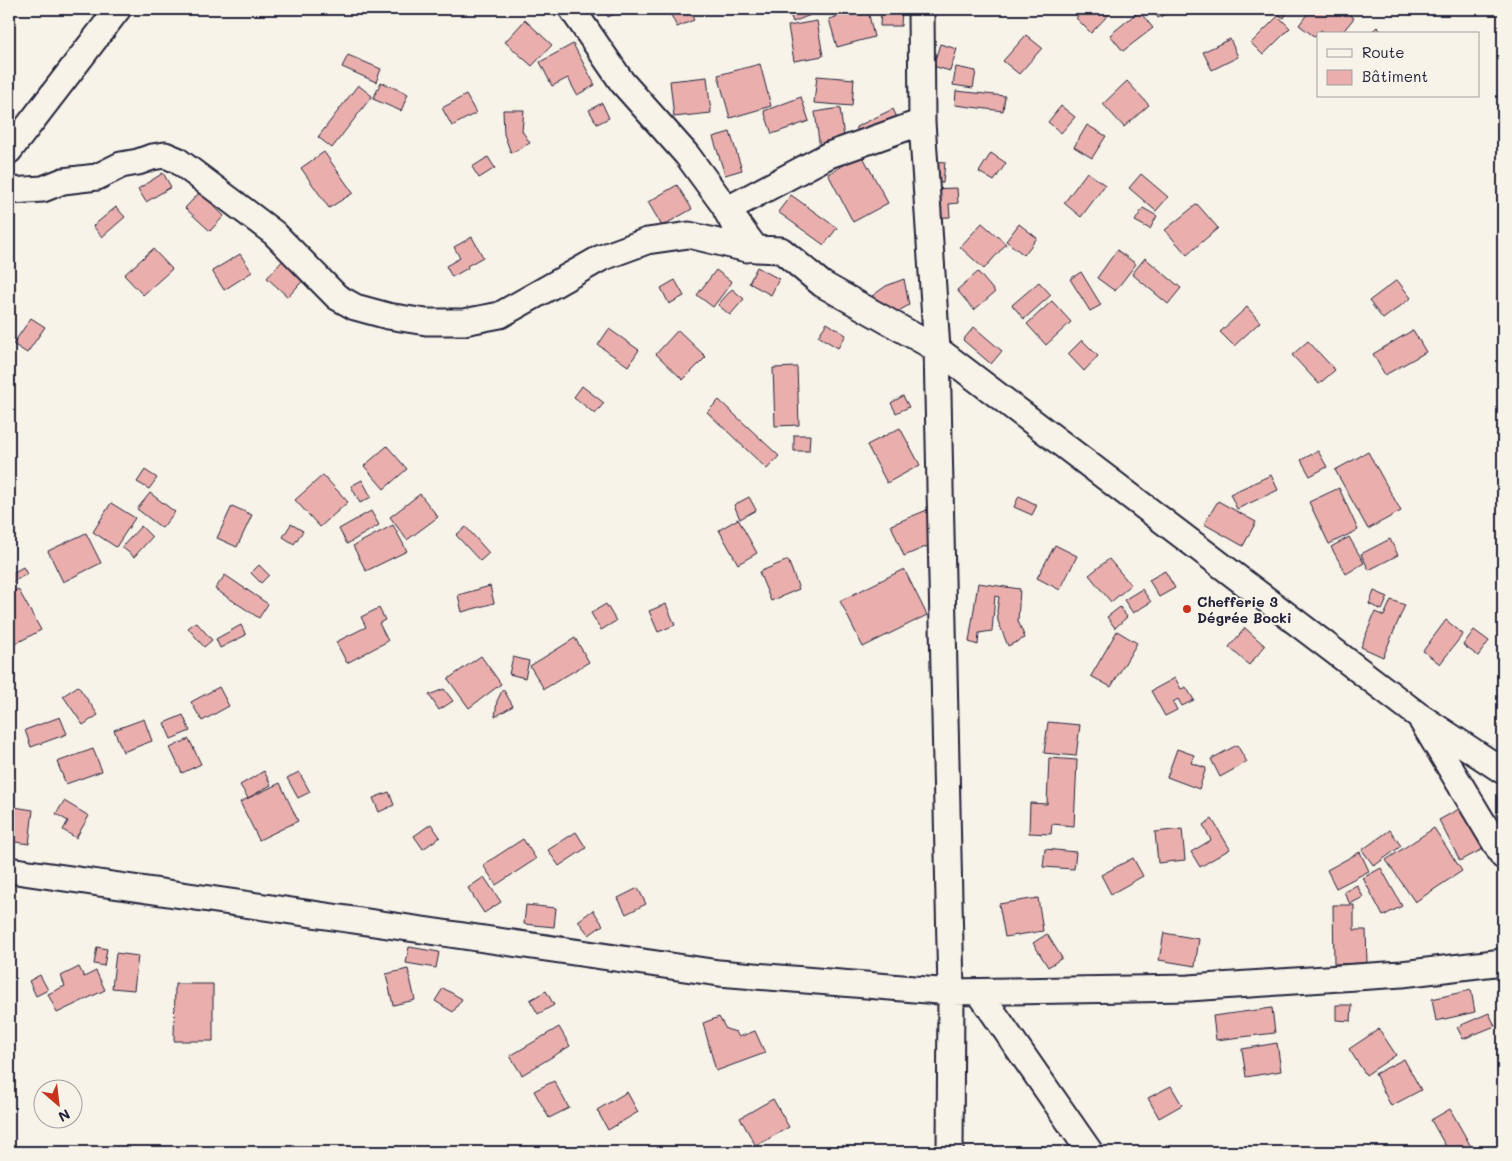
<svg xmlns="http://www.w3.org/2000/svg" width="1512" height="1161" viewBox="0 0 1512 1161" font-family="Mali,sans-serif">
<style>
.building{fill:#eaafad;stroke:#22223b}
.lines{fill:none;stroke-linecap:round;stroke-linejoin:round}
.minor-casing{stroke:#22223b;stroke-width:29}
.minor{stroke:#f7f3e8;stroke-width:25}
.poi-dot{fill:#c8321e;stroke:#f7f3e8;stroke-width:2}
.labels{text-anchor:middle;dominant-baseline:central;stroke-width:4;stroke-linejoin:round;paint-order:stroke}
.poi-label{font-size:14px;font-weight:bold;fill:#22223b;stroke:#f7f3e8;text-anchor:start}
</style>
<rect width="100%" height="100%" fill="#f7f3e8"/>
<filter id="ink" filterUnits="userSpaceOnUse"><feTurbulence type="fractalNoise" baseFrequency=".02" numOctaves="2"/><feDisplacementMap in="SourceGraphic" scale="10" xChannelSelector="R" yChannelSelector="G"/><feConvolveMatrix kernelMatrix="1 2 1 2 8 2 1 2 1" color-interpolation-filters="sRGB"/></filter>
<g filter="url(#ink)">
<path class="building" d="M 604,9 L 620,9 L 621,11 L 608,17 Z
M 668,9 L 688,9 L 694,20 L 677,27 Z
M 788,9 L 825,9 L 793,22 Z
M 834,9 L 860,9 L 869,15 L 874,37 L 837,47 L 829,19 L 836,17 Z
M 881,9 L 902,9 L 901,26 L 880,26 Z
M 1085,9 L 1114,9 L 1091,33 L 1076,18 Z
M 1153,9 L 1175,9 L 1158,18 Z
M 1269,9 L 1289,9 L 1284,18 Z
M 1311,9 L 1346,9 L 1344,10 L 1354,18 L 1341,34 L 1326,34 L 1321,30 L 1315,37 L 1299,25 Z
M 1139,11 L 1153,28 L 1123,51 L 1110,35 Z
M 1278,16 L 1290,28 L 1263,55 L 1251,43 Z
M 525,20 L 552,45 L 532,66 L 505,42 Z
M 817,21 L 823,56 L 794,61 L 788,26 Z
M 1377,27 L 1384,34 L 1369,34 Z
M 1026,35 L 1042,48 L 1019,74 L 1003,61 Z
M 1230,39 L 1238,57 L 1212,70 L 1203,52 Z
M 573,44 L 595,85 L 577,95 L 568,78 L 552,86 L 540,62 Z
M 940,44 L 957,49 L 950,71 L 933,66 Z
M 348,55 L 381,69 L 376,82 L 342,67 Z
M 760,64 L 771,106 L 730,118 L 718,75 Z
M 956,67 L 976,71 L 973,88 L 953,85 Z
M 817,76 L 854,79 L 852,106 L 814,103 Z
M 707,77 L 711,113 L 674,117 L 670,81 Z
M 1127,81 L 1149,105 L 1124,127 L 1103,104 Z
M 381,82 L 408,94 L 401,111 L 373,99 Z
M 358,85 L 372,96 L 332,148 L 318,137 Z
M 956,91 L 1005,96 L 1003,111 L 955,105 Z
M 466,95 L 476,113 L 452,126 L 442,108 Z
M 801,97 L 809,121 L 772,134 L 764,111 Z
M 602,103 L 609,118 L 597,124 L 589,110 Z
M 1061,106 L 1075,117 L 1061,133 L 1048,122 Z
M 840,108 L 845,145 L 820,149 L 815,112 Z
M 893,109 L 900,124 L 862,141 L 856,127 Z
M 503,110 L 524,110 L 522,131 L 530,143 L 511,153 L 504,134 Z
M 1087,125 L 1106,136 L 1092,158 L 1074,147 Z
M 730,132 L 742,170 L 725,175 L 713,137 Z
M 324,152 L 353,193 L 329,208 L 301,168 Z
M 991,153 L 1006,163 L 994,181 L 979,172 Z
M 862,155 L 888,203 L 853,222 L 828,174 Z
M 488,157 L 495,168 L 479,178 L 472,167 Z
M 934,161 L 945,162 L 943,183 L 931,182 Z
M 1087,172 L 1105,185 L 1081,217 L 1064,203 Z
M 163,173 L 171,187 L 146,202 L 138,189 Z
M 1141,174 L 1168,197 L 1156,211 L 1129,188 Z
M 677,185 L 692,209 L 662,226 L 648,202 Z
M 957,188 L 958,203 L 949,204 L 950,217 L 931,218 L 929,189 Z
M 200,192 L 224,216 L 210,231 L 185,208 Z
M 791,195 L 837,228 L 824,245 L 778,212 Z
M 1197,204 L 1218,228 L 1187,255 L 1165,230 Z
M 116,207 L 125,217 L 102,237 L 93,226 Z
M 1143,208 L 1157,216 L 1150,229 L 1135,221 Z
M 982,223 L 1006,244 L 984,269 L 960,247 Z
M 1019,224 L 1037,238 L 1024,255 L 1006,241 Z
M 472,237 L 483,257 L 467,266 L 468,268 L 452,277 L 446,266 L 460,258 L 454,247 Z
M 153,249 L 172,269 L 143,295 L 124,275 Z
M 1117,250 L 1136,264 L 1115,291 L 1097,278 Z
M 240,254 L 252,272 L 224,290 L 212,271 Z
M 285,258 L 306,277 L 288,297 L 267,278 Z
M 1145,258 L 1181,288 L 1168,304 L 1132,274 Z
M 757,267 L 779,279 L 771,295 L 749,283 Z
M 716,270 L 732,282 L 713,307 L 697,295 Z
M 978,272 L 995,292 L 974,310 L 957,290 Z
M 1081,272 L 1101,305 L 1090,311 L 1070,279 Z
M 904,279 L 909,305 L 890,316 L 872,296 L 886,286 Z
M 675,280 L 684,296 L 669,304 L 661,288 Z
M 1397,280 L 1411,298 L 1383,319 L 1369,301 Z
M 1039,282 L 1051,295 L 1024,319 L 1012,305 Z
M 732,289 L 744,299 L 730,315 L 718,305 Z
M 1052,301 L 1071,322 L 1046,345 L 1027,324 Z
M 1247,307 L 1260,322 L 1234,346 L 1220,332 Z
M 31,318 L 45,327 L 27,353 L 13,344 Z
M 827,323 L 846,335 L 838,348 L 818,336 Z
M 974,327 L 1002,351 L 991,364 L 963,340 Z
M 609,329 L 639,350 L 628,366 L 598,345 Z
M 678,330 L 706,357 L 683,380 L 656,354 Z
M 1413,330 L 1426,352 L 1385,375 L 1373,354 Z
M 1082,340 L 1098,356 L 1084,371 L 1068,354 Z
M 1308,341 L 1335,370 L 1319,384 L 1292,355 Z
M 797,367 L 799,425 L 775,426 L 773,368 Z
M 582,386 L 604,403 L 595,414 L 574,397 Z
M 903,396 L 909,407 L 896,413 L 891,403 Z
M 719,400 L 779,456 L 767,469 L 707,412 Z
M 900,428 L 920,465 L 887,483 L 867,445 Z
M 794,435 L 810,435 L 809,451 L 794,451 Z
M 387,446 L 407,469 L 384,489 L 364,466 Z
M 1318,451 L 1327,467 L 1310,476 L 1301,460 Z
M 1368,452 L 1401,511 L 1368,529 L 1335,470 Z
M 145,470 L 157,478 L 149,489 L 137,482 Z
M 323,475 L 348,502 L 320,527 L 295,500 Z
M 1271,475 L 1278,490 L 1237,509 L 1230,494 Z
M 362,480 L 371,497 L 360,503 L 351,486 Z
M 1339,488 L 1358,530 L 1329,544 L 1309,502 Z
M 150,493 L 175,512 L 162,528 L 137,509 Z
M 420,494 L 438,517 L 407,540 L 390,517 Z
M 1019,496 L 1037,505 L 1032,515 L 1014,507 Z
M 749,497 L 756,510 L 740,519 L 734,505 Z
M 1218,501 L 1256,522 L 1243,546 L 1204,524 Z
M 111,503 L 135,518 L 116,547 L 93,532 Z
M 232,506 L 252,515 L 237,547 L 217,538 Z
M 927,510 L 940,541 L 904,556 L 891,525 Z
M 371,511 L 379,525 L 347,544 L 339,529 Z
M 738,519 L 757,553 L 738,564 L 719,530 Z
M 291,524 L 303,531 L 294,544 L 283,537 Z
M 393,525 L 407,551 L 366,571 L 353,546 Z
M 141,526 L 152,537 L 134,557 L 122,547 Z
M 466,527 L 489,553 L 480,561 L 456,535 Z
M 86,533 L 101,563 L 63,582 L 48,551 Z
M 1349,537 L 1364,563 L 1346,574 L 1331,547 Z
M 1390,539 L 1398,555 L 1369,570 L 1361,554 Z
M 1055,545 L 1077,556 L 1060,590 L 1037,578 Z
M 1109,559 L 1131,585 L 1111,602 L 1089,575 Z
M 788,560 L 799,589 L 771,601 L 759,572 Z
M 259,565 L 269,575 L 261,583 L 251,573 Z
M 23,567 L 27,574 L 9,584 L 9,575 Z
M 904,569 L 927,615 L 863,647 L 840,601 Z
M 1165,571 L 1175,588 L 1159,597 L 1149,580 Z
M 225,575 L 268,604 L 259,618 L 215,589 Z
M 978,583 L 1020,589 L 1018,621 L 1025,638 L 1008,646 L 998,621 L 997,611 L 999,597 L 995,596 L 992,631 L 979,633 L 978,645 L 969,642 Z
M 490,586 L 494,603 L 462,612 L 458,595 Z
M 18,589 L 41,630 L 15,644 L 9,633 L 9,594 Z
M 1142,589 L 1151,602 L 1133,613 L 1124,600 Z
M 1374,591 L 1388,597 L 1382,610 L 1369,604 Z
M 1391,600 L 1405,605 L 1383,657 L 1361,647 L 1375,612 L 1384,616 Z
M 606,604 L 616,621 L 601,630 L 591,613 Z
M 666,604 L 675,625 L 658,632 L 649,611 Z
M 1120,607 L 1127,617 L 1115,628 L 1107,617 Z
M 379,608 L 385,620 L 379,623 L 388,641 L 347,663 L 336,642 L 366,627 L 361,617 Z
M 1446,620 L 1463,634 L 1440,664 L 1423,651 Z
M 196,622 L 212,640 L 204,647 L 188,628 Z
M 241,625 L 246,635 L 220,648 L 216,639 Z
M 1245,628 L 1265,646 L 1249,665 L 1229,647 Z
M 1474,630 L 1489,641 L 1478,656 L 1463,645 Z
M 1117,631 L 1137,643 L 1111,687 L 1091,676 Z
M 575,638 L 589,662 L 544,689 L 530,666 Z
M 481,656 L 501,684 L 469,708 L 448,679 Z
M 513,657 L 529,661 L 525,678 L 509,674 Z
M 1175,678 L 1181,689 L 1186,687 L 1194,700 L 1182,706 L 1178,699 L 1173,702 L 1177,710 L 1165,716 L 1151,691 Z
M 78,686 L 98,715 L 83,725 L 63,696 Z
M 219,687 L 229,706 L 202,721 L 191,702 Z
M 444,689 L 453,701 L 439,710 L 429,695 Z
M 503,689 L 513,706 L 495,717 L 497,701 Z
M 183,715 L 190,731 L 171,739 L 164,723 Z
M 60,717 L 67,734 L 31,747 L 25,730 Z
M 144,719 L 152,741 L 123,752 L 114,730 Z
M 1048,722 L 1080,725 L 1076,756 L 1044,753 Z
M 189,739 L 201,764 L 182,773 L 170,748 Z
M 1237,745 L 1247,762 L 1220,777 L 1211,759 Z
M 93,749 L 102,771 L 66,784 L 57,762 Z
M 1177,749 L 1194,755 L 1191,763 L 1206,768 L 1199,789 L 1167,777 Z
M 1049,758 L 1077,760 L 1074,826 L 1052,824 L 1051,834 L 1029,833 L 1030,803 L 1047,804 Z
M 264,771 L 271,785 L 248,798 L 240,785 Z
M 299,772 L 310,792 L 298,798 L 287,778 Z
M 280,783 L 298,821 L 259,840 L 240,802 Z
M 389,792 L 394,805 L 379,812 L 373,798 Z
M 64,801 L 89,816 L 76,838 L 63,830 L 68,821 L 56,814 Z
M 14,807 L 33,810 L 29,844 L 9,841 Z
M 1461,808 L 1483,849 L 1460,861 L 1439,820 Z
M 1212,819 L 1230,849 L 1200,867 L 1191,852 L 1211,840 L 1203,825 Z
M 431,824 L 440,837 L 423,849 L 414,836 Z
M 1434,828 L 1462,871 L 1415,902 L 1386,860 Z
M 1182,829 L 1185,860 L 1158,863 L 1155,832 Z
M 1390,830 L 1401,846 L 1374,866 L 1362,850 Z
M 576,832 L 586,848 L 559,866 L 548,850 Z
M 523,839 L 536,859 L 496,885 L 483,865 Z
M 1045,849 L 1076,852 L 1074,869 L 1043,867 Z
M 1360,852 L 1369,871 L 1336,888 L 1327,870 Z
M 1133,858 L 1143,876 L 1111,894 L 1101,875 Z
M 1381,868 L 1402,906 L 1383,916 L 1363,878 Z
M 484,877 L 501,902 L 484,913 L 468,888 Z
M 1357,885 L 1363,897 L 1350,904 L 1344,892 Z
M 638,888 L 646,904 L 626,914 L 618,898 Z
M 1038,898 L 1043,931 L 1005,937 L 999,904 Z
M 526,905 L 556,908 L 554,927 L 524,924 Z
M 1333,905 L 1354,905 L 1354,930 L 1366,930 L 1367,963 L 1334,964 Z
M 593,910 L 603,925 L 589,935 L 578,921 Z
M 1164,933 L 1199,939 L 1195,966 L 1159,960 Z
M 1047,934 L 1062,958 L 1048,967 L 1033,943 Z
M 97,947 L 107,949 L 104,966 L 94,964 Z
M 409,947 L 439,952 L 436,968 L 406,963 Z
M 116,953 L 138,956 L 134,990 L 112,988 Z
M 79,967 L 84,977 L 96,971 L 105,990 L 57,1013 L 48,994 L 65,986 L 61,976 Z
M 408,969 L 415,1000 L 393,1005 L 386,974 Z
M 40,975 L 48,990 L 36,996 L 29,981 Z
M 175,984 L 213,984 L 213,1041 L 174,1041 Z
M 443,988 L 462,999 L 453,1012 L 435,1001 Z
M 1471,990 L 1475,1012 L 1436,1021 L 1432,999 Z
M 546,991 L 554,1005 L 538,1014 L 530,1000 Z
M 1336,1005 L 1352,1005 L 1351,1021 L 1336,1020 Z
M 1272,1008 L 1275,1033 L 1216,1040 L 1213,1016 Z
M 1489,1013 L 1495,1026 L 1463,1039 L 1457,1027 Z
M 719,1017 L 726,1029 L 736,1032 L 739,1037 L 755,1031 L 765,1053 L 716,1071 L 703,1023 Z
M 559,1027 L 570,1046 L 522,1075 L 510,1056 Z
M 1379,1029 L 1396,1055 L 1366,1075 L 1349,1049 Z
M 1277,1043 L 1281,1071 L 1246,1077 L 1242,1049 Z
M 1404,1059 L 1421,1090 L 1391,1106 L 1375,1074 Z
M 554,1081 L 569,1108 L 549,1118 L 534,1091 Z
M 1171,1086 L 1182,1105 L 1159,1118 L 1148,1098 Z
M 627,1092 L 638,1112 L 608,1130 L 597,1110 Z
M 773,1099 L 789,1127 L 756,1146 L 740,1118 Z
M 1450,1109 L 1474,1152 L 1449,1152 L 1431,1120 Z"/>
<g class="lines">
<g class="minor-casing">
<path id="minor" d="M 572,9 L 622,82 L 687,155 L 756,249 L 781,250 L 822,284 L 937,349 L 1418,715 L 1503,771
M 921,9 L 922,122 L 937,349 L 951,992 L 950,1152
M 9,151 L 118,9
M 9,191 L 43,189 L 63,181 L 97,177 L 121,165 L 138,162 L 152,157 L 165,155 L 177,160 L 274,233 L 337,297 L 355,307 L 388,316 L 426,322 L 464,322 L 500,315 L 601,258 L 647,241 L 689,235 L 747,249 L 726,210 L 829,155 L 922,122
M 1422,721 L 1503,856
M 9,870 L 719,973 L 951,992 L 1189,988 L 1402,974 L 1503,962
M 979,992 L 1090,1152"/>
</g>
<use href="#minor" class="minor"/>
</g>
</g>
<circle class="poi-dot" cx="1187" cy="609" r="5"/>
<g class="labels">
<g class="poi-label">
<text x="1197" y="601">Chefferie 3<tspan x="1197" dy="16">Dégrée Bocki</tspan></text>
</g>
</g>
<rect width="1512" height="1161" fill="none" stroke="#f7f3e8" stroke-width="30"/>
<rect x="15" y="15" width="1482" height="1131" fill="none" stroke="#22223b" stroke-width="2" filter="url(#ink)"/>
<rect x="1317" y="32" width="162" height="65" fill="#f7f3e8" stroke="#a29fa3"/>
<rect x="1327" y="49" width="25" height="8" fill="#f7f3e8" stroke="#a29fa3"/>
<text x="1362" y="58" font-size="15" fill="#22223b">Route</text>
<rect x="1327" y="70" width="25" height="15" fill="#eaafad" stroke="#a29fa3"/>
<text x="1362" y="82" font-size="15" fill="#22223b">Bâtiment</text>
<g transform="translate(58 1104) rotate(152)"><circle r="24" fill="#f7f3e8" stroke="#a29fa3"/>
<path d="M0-4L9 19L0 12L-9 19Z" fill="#c8321e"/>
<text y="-8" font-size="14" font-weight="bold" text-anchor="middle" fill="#22223b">N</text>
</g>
</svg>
